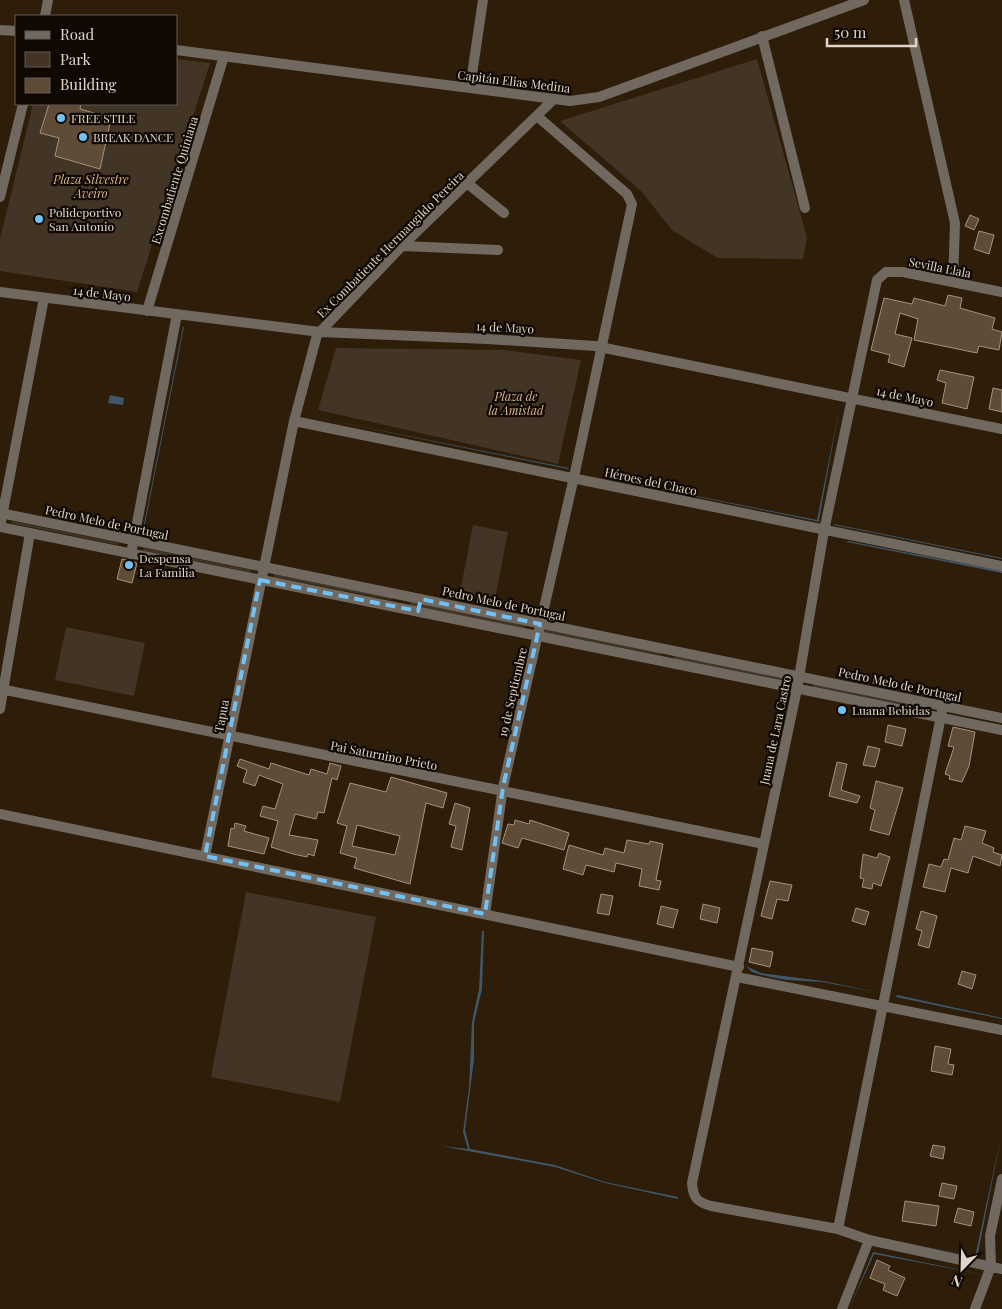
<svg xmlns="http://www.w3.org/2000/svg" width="1002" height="1309" viewBox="0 0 1002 1309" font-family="'Playfair Display',serif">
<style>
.green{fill:#433525}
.water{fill:#3f5768}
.building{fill:#5e4c38;stroke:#a7927c;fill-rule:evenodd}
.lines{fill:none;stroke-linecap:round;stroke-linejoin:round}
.minor{stroke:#71695f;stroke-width:10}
.tertiary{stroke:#71695f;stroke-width:10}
.marked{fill:none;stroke:#71c1f5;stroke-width:4;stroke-dasharray:10 6;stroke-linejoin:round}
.poi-dot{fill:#71c1f5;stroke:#100903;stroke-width:2}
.labels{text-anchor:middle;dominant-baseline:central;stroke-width:4.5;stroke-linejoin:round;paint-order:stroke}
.street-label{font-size:12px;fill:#e0d5c9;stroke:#100903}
.poi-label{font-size:12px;fill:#e0d5c9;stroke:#100903;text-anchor:start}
.park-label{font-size:12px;font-style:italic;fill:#dcb78d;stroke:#100903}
</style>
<rect width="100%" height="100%" fill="#2d1d09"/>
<path class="green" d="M 176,59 L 210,63 L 137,292 L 0,271 L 0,239 L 33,104 L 176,104 Z
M 757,59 L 807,237 L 803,259 L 718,258 L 673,231 L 641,191 L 560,121 Z
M 336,348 L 505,350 L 581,360 L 558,464 L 318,410 Z
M 12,521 L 118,543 L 119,544 L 118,545 L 11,523 Z
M 473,525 L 508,532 L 495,599 L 460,592 Z
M 144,548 L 251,570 L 252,571 L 250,572 L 143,551 Z
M 274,574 L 391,598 L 392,600 L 274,577 Z
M 410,602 L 524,625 L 525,626 L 524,628 L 409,605 Z
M 66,627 L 145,643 L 134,696 L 55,680 Z
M 543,629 L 660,653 L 661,655 L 543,632 Z
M 674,656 L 784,678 L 784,679 L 783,681 L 674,659 Z
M 814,684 L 926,707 L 926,709 L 813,687 Z
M 246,892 L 376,917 L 340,1102 L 211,1077 Z"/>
<path class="water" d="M 183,327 L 184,327 L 143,534 L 142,534 Z
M 110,395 L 124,398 L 123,405 L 108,403 Z
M 840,405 L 819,520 L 820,522 L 581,473 L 817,520 Z
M 309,416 L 569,468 L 568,469 Z
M 834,524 L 1002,558 L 1002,559 L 834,525 Z
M 848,541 L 1002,571 L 1002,573 L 847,542 Z
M 482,931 L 484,931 L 482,989 L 474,1023 L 474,1059 L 465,1130 L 470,1149 L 555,1165 L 605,1182 L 678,1197 L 678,1199 L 605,1183 L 555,1167 L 441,1146 L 468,1149 L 463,1132 L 469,1088 L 472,1022 L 479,989 Z
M 746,966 L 761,973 L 823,981 L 881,993 L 822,982 L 786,980 L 761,975 L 752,972 Z
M 897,995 L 1002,1018 L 1002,1019 L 896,997 Z
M 1002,1132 L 977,1258 L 849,1231 L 975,1257 Z
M 873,1252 L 986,1275 L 874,1254 L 849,1309 Z"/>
<path class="building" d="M 49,104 L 81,104 L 80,109 L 111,118 L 100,169 L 55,156 L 59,138 L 40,133 Z
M 970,215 L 979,219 L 974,230 L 965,226 Z
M 979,231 L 994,235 L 989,254 L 974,249 Z
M 948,295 L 962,298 L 960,308 L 995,318 L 992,329 L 1002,332 L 999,350 L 979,346 L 977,353 L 914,340 L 918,319 L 900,313 L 895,334 L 912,338 L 904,367 L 888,362 L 890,355 L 871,350 L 884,298 L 912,304 L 914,298 L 945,306 Z
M 940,370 L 974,377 L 967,409 L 942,403 L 946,383 L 937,380 Z
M 993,388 L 1002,390 L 1002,412 L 989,409 Z
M 122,559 L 137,563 L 132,583 L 117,579 Z
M 888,725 L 906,729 L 902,746 L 885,742 Z
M 953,727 L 975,732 L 969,766 L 962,782 L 949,779 L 950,776 L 945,774 L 954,747 L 948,746 Z
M 868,746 L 880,749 L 875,767 L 863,765 Z
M 240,759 L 269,769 L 271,763 L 309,775 L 311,769 L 327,774 L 330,763 L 341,766 L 337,780 L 332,778 L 324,813 L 318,812 L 316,819 L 295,814 L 289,835 L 318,840 L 314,856 L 308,854 L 307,857 L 293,854 L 271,847 L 278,821 L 260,816 L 263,806 L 275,809 L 283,784 L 259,775 L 255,786 L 243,782 L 247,770 L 237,766 Z
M 837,762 L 847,764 L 841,790 L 860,796 L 857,803 L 829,796 Z
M 391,777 L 447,793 L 443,808 L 426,803 L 410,884 L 354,868 L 357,858 L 340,853 L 347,826 L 337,823 L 350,783 L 386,792 ZM 357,825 L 400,836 L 395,855 L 352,846 Z
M 876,781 L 903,788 L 889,835 L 870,830 L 875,810 L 870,808 Z
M 455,803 L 470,808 L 462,850 L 451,847 L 456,826 L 449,824 Z
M 515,820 L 529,824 L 530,820 L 569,833 L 564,850 L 522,838 L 518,848 L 502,843 L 508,824 L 514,825 Z
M 235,823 L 246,826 L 244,831 L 269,838 L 264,854 L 228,846 L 231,828 L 234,829 Z
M 965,826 L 986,831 L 982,843 L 994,848 L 993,852 L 1002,855 L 1000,866 L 973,856 L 968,873 L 951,868 L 945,892 L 923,887 L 929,864 L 941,867 L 944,859 L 948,860 L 954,838 L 961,840 Z
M 627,840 L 649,844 L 650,841 L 663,844 L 656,880 L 661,881 L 659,890 L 639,886 L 642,869 L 616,863 L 614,872 L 586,865 L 583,875 L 563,869 L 569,845 L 603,855 L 605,848 L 624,853 Z
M 879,853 L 890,857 L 881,886 L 873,883 L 872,889 L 862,887 L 864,879 L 860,878 L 863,854 L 877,858 Z
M 770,881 L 792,885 L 788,901 L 777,899 L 772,919 L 761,916 Z
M 601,894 L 613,896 L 609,915 L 597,913 Z
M 703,904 L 720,908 L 717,923 L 700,919 Z
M 661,906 L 678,910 L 673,928 L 657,924 Z
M 856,908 L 869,912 L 865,925 L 852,921 Z
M 921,911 L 937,916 L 929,948 L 918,945 L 922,931 L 916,929 Z
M 752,948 L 773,952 L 770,967 L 749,962 Z
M 962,971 L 976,975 L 972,989 L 958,984 Z
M 935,1046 L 951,1049 L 948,1064 L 954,1065 L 952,1075 L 931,1071 Z
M 933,1145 L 945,1147 L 943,1159 L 930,1156 Z
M 942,1183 L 957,1186 L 954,1199 L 939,1196 Z
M 905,1201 L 939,1206 L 936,1226 L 902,1221 Z
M 958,1208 L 974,1212 L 971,1226 L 954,1222 Z
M 877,1260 L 890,1266 L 888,1270 L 905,1278 L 897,1296 L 883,1290 L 885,1284 L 870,1278 Z"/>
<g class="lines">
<path class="minor" d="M 904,0 L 955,223 L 953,282
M 45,16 L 48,0
M 0,30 L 16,31
M 762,36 L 805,208
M 176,50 L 570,101 L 599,97 L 864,0
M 470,88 L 483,0
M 467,183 L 504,213
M 0,197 L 23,104
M 402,246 L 498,250
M 0,292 L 320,332 L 487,339 L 595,346 L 1002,429
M 1002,292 L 903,272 L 886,272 L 877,280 L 824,531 L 797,689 L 692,1183 C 693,1198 697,1202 711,1206 L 838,1229 L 869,1240 L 1002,1269
M 147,311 L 224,56
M 294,421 C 530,468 766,519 1002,566
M 0,527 L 44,298
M 131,554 L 177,314
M 0,689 L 764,844
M 0,709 L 30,533
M 0,814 L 739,967
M 205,856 L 294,421 L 317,335 L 402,246 L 554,99
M 485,914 L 503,787 L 574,477 L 632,204 L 627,194 L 537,116
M 737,977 L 1002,1030
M 838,1229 L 943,706
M 842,1309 L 869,1240
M 975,1309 L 991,1266 L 990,1236 L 1002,1179"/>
<path class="tertiary" d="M 0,513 L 1002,718
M 0,527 L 1002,730"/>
</g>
<path class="marked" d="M 260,580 L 418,611 L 421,599 L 540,624 L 503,787 L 485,914 L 205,856 Z"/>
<g class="poi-dot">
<circle cx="61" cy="118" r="5"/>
<circle cx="83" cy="137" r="5"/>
<circle cx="39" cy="219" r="5"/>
<circle cx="129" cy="565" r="5"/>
<circle cx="842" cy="710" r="5"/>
</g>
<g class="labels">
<g class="street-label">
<text transform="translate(514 81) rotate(7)">Capitán Elias Medina</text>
<text transform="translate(174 180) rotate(-73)">Excombatiente Quiniana</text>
<text transform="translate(390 244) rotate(-45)">Ex Combatiente Hermangildo Pereira</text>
<text transform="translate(940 267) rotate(11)">Sevilla Llala</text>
<text transform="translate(102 293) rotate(7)">14 de Mayo</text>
<text transform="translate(505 327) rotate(3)">14 de Mayo</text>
<text transform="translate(905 396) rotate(12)">14 de Mayo</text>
<text transform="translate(651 481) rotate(12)">Héroes del Chaco</text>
<text transform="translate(107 522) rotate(12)">Pedro Melo de Portugal</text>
<text transform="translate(504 603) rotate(12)">Pedro Melo de Portugal</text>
<text transform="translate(900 684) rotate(12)">Pedro Melo de Portugal</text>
<text transform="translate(512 692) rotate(-77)">19 de Septiembre</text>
<text transform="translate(221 716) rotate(-79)">Tapua</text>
<text transform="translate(775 730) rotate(-78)">Juana de Lara Castro</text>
<text transform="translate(384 755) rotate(11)">Pai Saturnino Prieto</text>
</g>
<g class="poi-label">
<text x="71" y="118">FREE STILE</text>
<text x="93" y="137">BREAK DANCE</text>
<text x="49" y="212">Polideportivo<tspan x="49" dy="14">San Antonio</tspan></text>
<text x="139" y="558">Despensa<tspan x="139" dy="14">La Familia</tspan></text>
<text x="852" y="710">Luana Bebidas</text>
</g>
<g class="park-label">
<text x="91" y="179">Plaza Silvestre<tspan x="91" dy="14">Aveiro</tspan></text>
<text x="516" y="396">Plaza de<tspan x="516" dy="14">la Amistad</tspan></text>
</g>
</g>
<rect x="15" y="15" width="162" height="90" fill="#100903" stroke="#635b52"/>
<rect x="25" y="31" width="25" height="8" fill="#71695f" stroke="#635b52"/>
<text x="60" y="40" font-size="15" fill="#e0d5c9">Road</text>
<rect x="25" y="52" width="25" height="15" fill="#433525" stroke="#635b52"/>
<text x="60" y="65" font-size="15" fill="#e0d5c9">Park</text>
<rect x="25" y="78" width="25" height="15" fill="#5e4c38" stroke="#635b52"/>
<text x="60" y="90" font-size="15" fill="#e0d5c9">Building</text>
<g transform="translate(962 1269) rotate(203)" stroke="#100903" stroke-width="4" paint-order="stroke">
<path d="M0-4L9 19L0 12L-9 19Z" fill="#e0d5c9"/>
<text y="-8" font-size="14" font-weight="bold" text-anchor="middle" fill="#e0d5c9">N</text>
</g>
<path d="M827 38v8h89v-8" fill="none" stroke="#e0d5c9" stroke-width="2.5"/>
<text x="834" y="38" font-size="15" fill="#e0d5c9" stroke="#100903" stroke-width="4" paint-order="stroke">50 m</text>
</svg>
